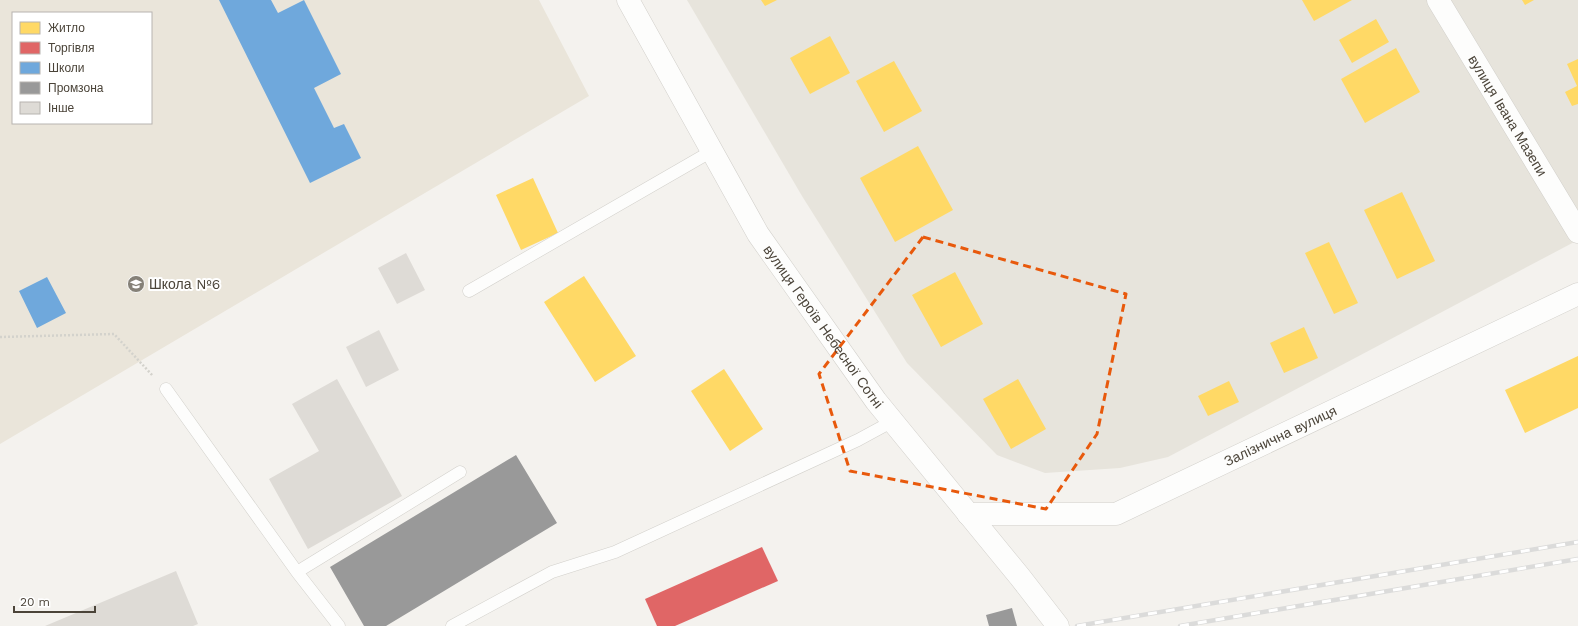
<svg xmlns="http://www.w3.org/2000/svg" width="1578" height="626" viewBox="0 0 1578 626" font-family="'Work Sans',sans-serif">
<style>
.residential{fill:#e7e4dc}
.education{fill:#eae5da;fill-rule:evenodd}
.homes{fill:#ffd966}
.shops{fill:#e06666}
.schools{fill:#6fa8dc}
.industry{fill:#999}
.building{fill:#dedbd6}
.lines{fill:none;stroke-linecap:round;stroke-linejoin:round}
.service-casing{stroke:#d2d0cb;stroke-width:13}
.minor-casing{stroke:#d2d0cb;stroke-width:23}
.path{stroke:#d3d2cc;stroke-width:2.5;stroke-dasharray:2 2;stroke-linecap:butt}
.service{stroke:#fdfdfc;stroke-width:12}
.minor{stroke:#fdfdfc;stroke-width:22}
.rail-casing{stroke:#dbdbda;stroke-width:4.5}
.rail{stroke:#fff;stroke-width:3;stroke-dasharray:9;stroke-linecap:butt}
.marked{fill:none;stroke:#e8590c;stroke-width:3;stroke-dasharray:8 5;stroke-linejoin:round}
.labels{text-anchor:middle;dominant-baseline:central;stroke-width:4;stroke-linejoin:round;paint-order:stroke}
.street-label{font-size:14px;fill:#4b4439;stroke:#fff}
.poi-label{font-size:14px;fill:#4b4439;stroke:#fff;text-anchor:start}
</style>
<rect width="100%" height="100%" fill="#f4f2ee"/>
<path class="residential" d="M 687,0 L 1578,0 L 1578,240 L 1168,457 L 1120,468 L 1045,473 L 997,455 L 907,363 L 802,196 Z"/>
<path class="education" d="M 0,0 L 539,0 L 589,96 L 0,444 ZM 13,13 L 151,13 L 151,123 L 13,123 Z"/>
<path class="homes" d="M 761,0 L 777,0 L 765,6 Z
M 1302,0 L 1352,0 L 1314,21 Z
M 1522,0 L 1534,0 L 1525,5 Z
M 1376,19 L 1389,42 L 1352,63 L 1339,40 Z
M 830,36 L 850,73 L 810,94 L 790,58 Z
M 1396,48 L 1420,92 L 1365,123 L 1341,79 Z
M 1578,59 L 1578,104 L 1572,106 L 1565,92 L 1577,86 L 1567,64 Z
M 894,61 L 922,111 L 884,132 L 856,81 Z
M 918,146 L 953,210 L 895,242 L 860,178 Z
M 533,178 L 558,233 L 521,250 L 496,195 Z
M 1402,192 L 1435,261 L 1397,279 L 1364,210 Z
M 1329,242 L 1358,303 L 1334,314 L 1305,253 Z
M 955,272 L 983,324 L 941,347 L 912,295 Z
M 584,276 L 636,356 L 595,382 L 544,302 Z
M 1304,327 L 1318,358 L 1284,373 L 1270,343 Z
M 1578,356 L 1578,408 L 1525,433 L 1505,390 Z
M 724,369 L 763,429 L 730,451 L 691,391 Z
M 1018,379 L 1046,429 L 1011,449 L 983,399 Z
M 1229,381 L 1239,402 L 1208,416 L 1198,396 Z"/>
<path class="shops" d="M 762,547 L 778,581 L 675,626 L 657,626 L 645,599 Z"/>
<path class="schools" d="M 219,0 L 271,0 L 278,13 L 304,0 L 341,74 L 314,88 L 334,128 L 344,124 L 361,158 L 310,183 Z
M 47,277 L 66,313 L 37,328 L 19,291 Z"/>
<path class="industry" d="M 516,455 L 557,523 L 386,626 L 364,626 L 330,567 Z
M 1012,608 L 1017,626 L 989,626 L 986,615 Z"/>
<path class="building" d="M 406,253 L 425,290 L 397,304 L 378,268 Z
M 379,330 L 399,370 L 366,387 L 346,347 Z
M 337,379 L 402,496 L 308,549 L 269,479 L 319,451 L 292,404 Z
M 176,571 L 198,624 L 193,626 L 45,626 Z"/>
<g class="lines">
<g class="service-casing">
<path id="service" d="M 469,291 L 712,151
M 166,389 L 297,572 L 339,626
M 297,572 L 460,472
M 452,626 L 552,572 L 615,552 L 858,440 L 893,421"/>
</g>
<g class="minor-casing">
<g id="minor">
<path id="s1" d="M 628,0 L 758,234 L 876,401 L 1020,577 L 1058,626"/>
<path id="s2" d="M 1438,0 L 1578,232"/>
<path id="s3" d="M 968,514 L 1116,514 L 1578,294"/>
</g>
</g>
<path class="path" d="M 0,337 L 114,334 L 153,376"/>
<use href="#service" class="service"/>
<use href="#minor" class="minor"/>
<g class="rail-casing">
<path id="rail" d="M 1077,626 L 1578,542
M 1180,626 L 1578,559"/>
</g>
<use href="#rail" class="rail"/>
</g>
<path class="marked" d="M 923,237 L 1126,294 L 1097,434 L 1046,509 L 850,471 L 819,374 Z"/>
<defs>
<g id="school-disc" transform="scale(0.9)"><circle r="9.5" fill="#868178" stroke="#fff"/><path d="M0-5L7-2L0 1L-7-2ZM-4 1L0 2.5L4 1V4Q0 6-4 4Z" fill="#fff"/></g>
</defs>
<g fill-rule="evenodd">
<use href="#school-disc" x="136" y="284"/>
</g>
<g class="labels">
<g class="street-label">
<text stroke="none"><textPath href="#s2" startOffset="135">вулиця Івана Мазепи</textPath></text>
<text stroke="none"><textPath href="#s1" startOffset="381">вулиця Героїв Небесної Сотні</textPath></text>
<text stroke="none"><textPath href="#s3" startOffset="330">Залізнична вулиця</textPath></text>
</g>
<g class="poi-label">
<text x="149" y="284">Школа №6</text>
</g>
</g>
<rect x="12" y="12" width="140" height="112" fill="#ffffff" stroke="#b7b4b0"/>
<rect x="20" y="22" width="20" height="12" fill="#ffd966" stroke="#b7b4b0"/>
<text x="48" y="32" font-size="12" fill="#4b4439">Житло</text>
<rect x="20" y="42" width="20" height="12" fill="#e06666" stroke="#b7b4b0"/>
<text x="48" y="52" font-size="12" fill="#4b4439">Торгівля</text>
<rect x="20" y="62" width="20" height="12" fill="#6fa8dc" stroke="#b7b4b0"/>
<text x="48" y="72" font-size="12" fill="#4b4439">Школи</text>
<rect x="20" y="82" width="20" height="12" fill="#999999" stroke="#b7b4b0"/>
<text x="48" y="92" font-size="12" fill="#4b4439">Промзона</text>
<rect x="20" y="102" width="20" height="12" fill="#dedbd6" stroke="#b7b4b0"/>
<text x="48" y="112" font-size="12" fill="#4b4439">Інше</text>
<path d="M14 606v6h81v-6" fill="none" stroke="#4b4439" stroke-width="2"/>
<text x="20" y="606" font-size="12" fill="#4b4439" stroke="#ffffff" stroke-width="3" paint-order="stroke">20 m</text>
</svg>
